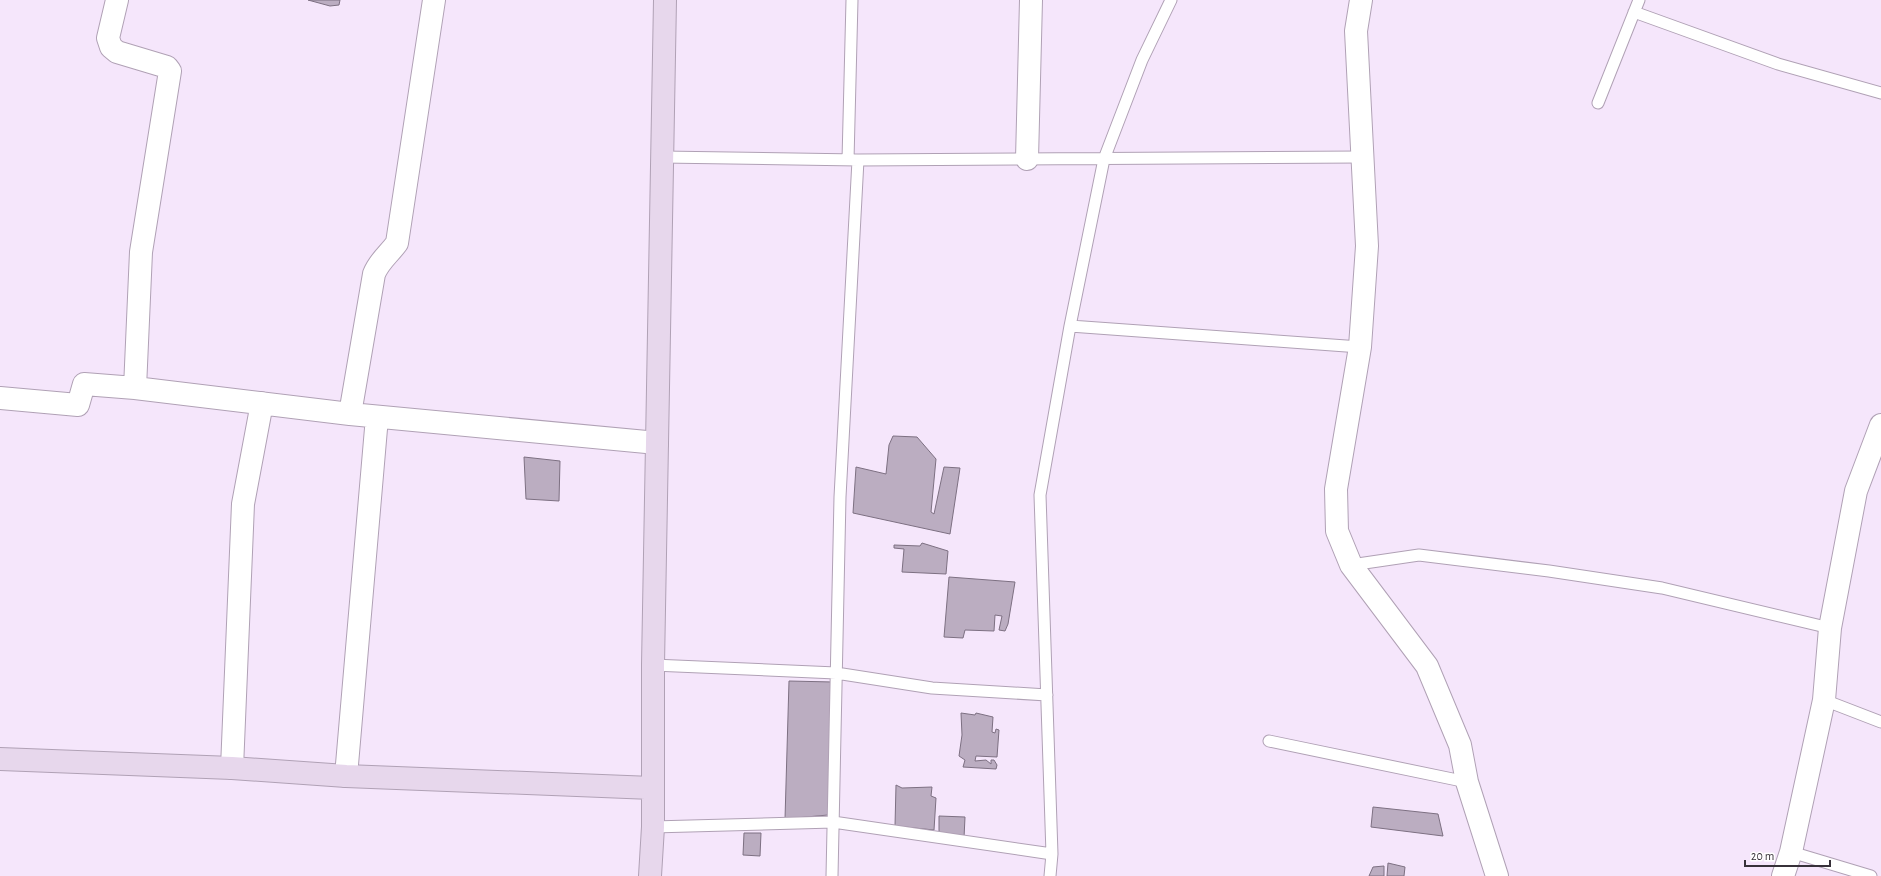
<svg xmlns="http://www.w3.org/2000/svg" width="1881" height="876" viewBox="0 0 1881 876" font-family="'Alegreya Sans',sans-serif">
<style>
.building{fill:#bbadc1;stroke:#7d7082}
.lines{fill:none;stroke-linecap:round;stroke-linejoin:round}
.lane-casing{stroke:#b0a1b5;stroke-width:13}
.street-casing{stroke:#b0a1b5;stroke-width:24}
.secondary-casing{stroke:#b0a1b5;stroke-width:24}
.lane{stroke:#fff;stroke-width:11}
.street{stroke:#fff;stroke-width:22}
.secondary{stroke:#e7d7ec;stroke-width:22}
</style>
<rect width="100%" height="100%" fill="#f5e6fb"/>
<path class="building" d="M 308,0 L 340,0 L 339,5 L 330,6 Z
M 893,436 L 917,437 L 936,459 L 931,512 L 934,514 L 944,467 L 960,468 L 950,534 L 853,513 L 856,467 L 886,474 L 889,445 Z
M 524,457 L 560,461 L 559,501 L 526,499 Z
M 922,543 L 948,551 L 946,574 L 902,572 L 904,549 L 894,548 L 894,545 L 920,546 Z
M 949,577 L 1015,582 L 1008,624 L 1005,631 L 999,630 L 1002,616 L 995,615 L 994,631 L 965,630 L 963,638 L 944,637 Z
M 789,681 L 833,682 L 828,815 L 785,819 Z
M 961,713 L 975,715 L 976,713 L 993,717 L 992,732 L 995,733 L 996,729 L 999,730 L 997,757 L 976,756 L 975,761 L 986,760 L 991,764 L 991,760 L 994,760 L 997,765 L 996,769 L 963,767 L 965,760 L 959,756 L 962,735 Z
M 896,785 L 902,788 L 932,787 L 931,796 L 936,798 L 934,830 L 895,826 Z
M 1373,807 L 1438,814 L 1443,836 L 1371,827 Z
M 939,816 L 965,817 L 964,838 L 939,835 Z
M 744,833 L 761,833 L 760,856 L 743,855 Z
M 1388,863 L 1405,867 L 1404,876 L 1387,876 Z
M 1384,866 L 1384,876 L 1369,876 L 1373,867 Z"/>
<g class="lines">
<g class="lane-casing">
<path id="lane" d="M 1634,12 L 1778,64 L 1881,93
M 1598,103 L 1639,0
M 662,157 L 858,160 L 1362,157
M 848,160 L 852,0
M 1070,326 L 1360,347
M 1351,565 L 1419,555 L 1549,571 L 1662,588 L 1830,628
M 653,665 L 836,673 L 932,688 L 1047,695
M 1824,700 L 1881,722
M 1269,741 L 1467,782
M 653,827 L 833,822 L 1052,854
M 1791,852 L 1871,876
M 832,876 L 840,497 L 858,160
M 1050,876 L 1052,854 L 1040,495 L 1070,326 L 1104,159 L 1142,60 L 1171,0"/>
</g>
<g class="street-casing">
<path id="street" d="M 117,0 L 108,38 L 111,47 L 117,52 L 167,67 L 170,71 L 141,252 L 135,388
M 1361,0 L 1356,31 L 1367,246 L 1360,347 L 1336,489 L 1337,531 L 1351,565 L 1427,666 L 1460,745 L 1467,782 L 1497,876
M 1027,159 L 1031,0
M 0,398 L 78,405 L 84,384 L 135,388 L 350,414 L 657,443
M 350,414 L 374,274 C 379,261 389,254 397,243 L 434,0
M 232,768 L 243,504 L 262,403
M 346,776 L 377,417
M 1783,876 L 1791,852 L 1824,700 L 1830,628 L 1856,491 L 1881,425"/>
</g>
<g class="secondary-casing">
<path id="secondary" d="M 0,759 L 232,768 L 346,776 L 652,788
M 650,876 L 653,827 L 653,665 L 665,0"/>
</g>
<use href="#lane" class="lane"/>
<use href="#street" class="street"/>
<use href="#secondary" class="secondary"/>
</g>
<path d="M1745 860v6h85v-6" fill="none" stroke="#373139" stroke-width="2"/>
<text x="1751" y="860" font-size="12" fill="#373139" stroke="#ffffff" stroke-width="3" paint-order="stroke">20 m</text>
</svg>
